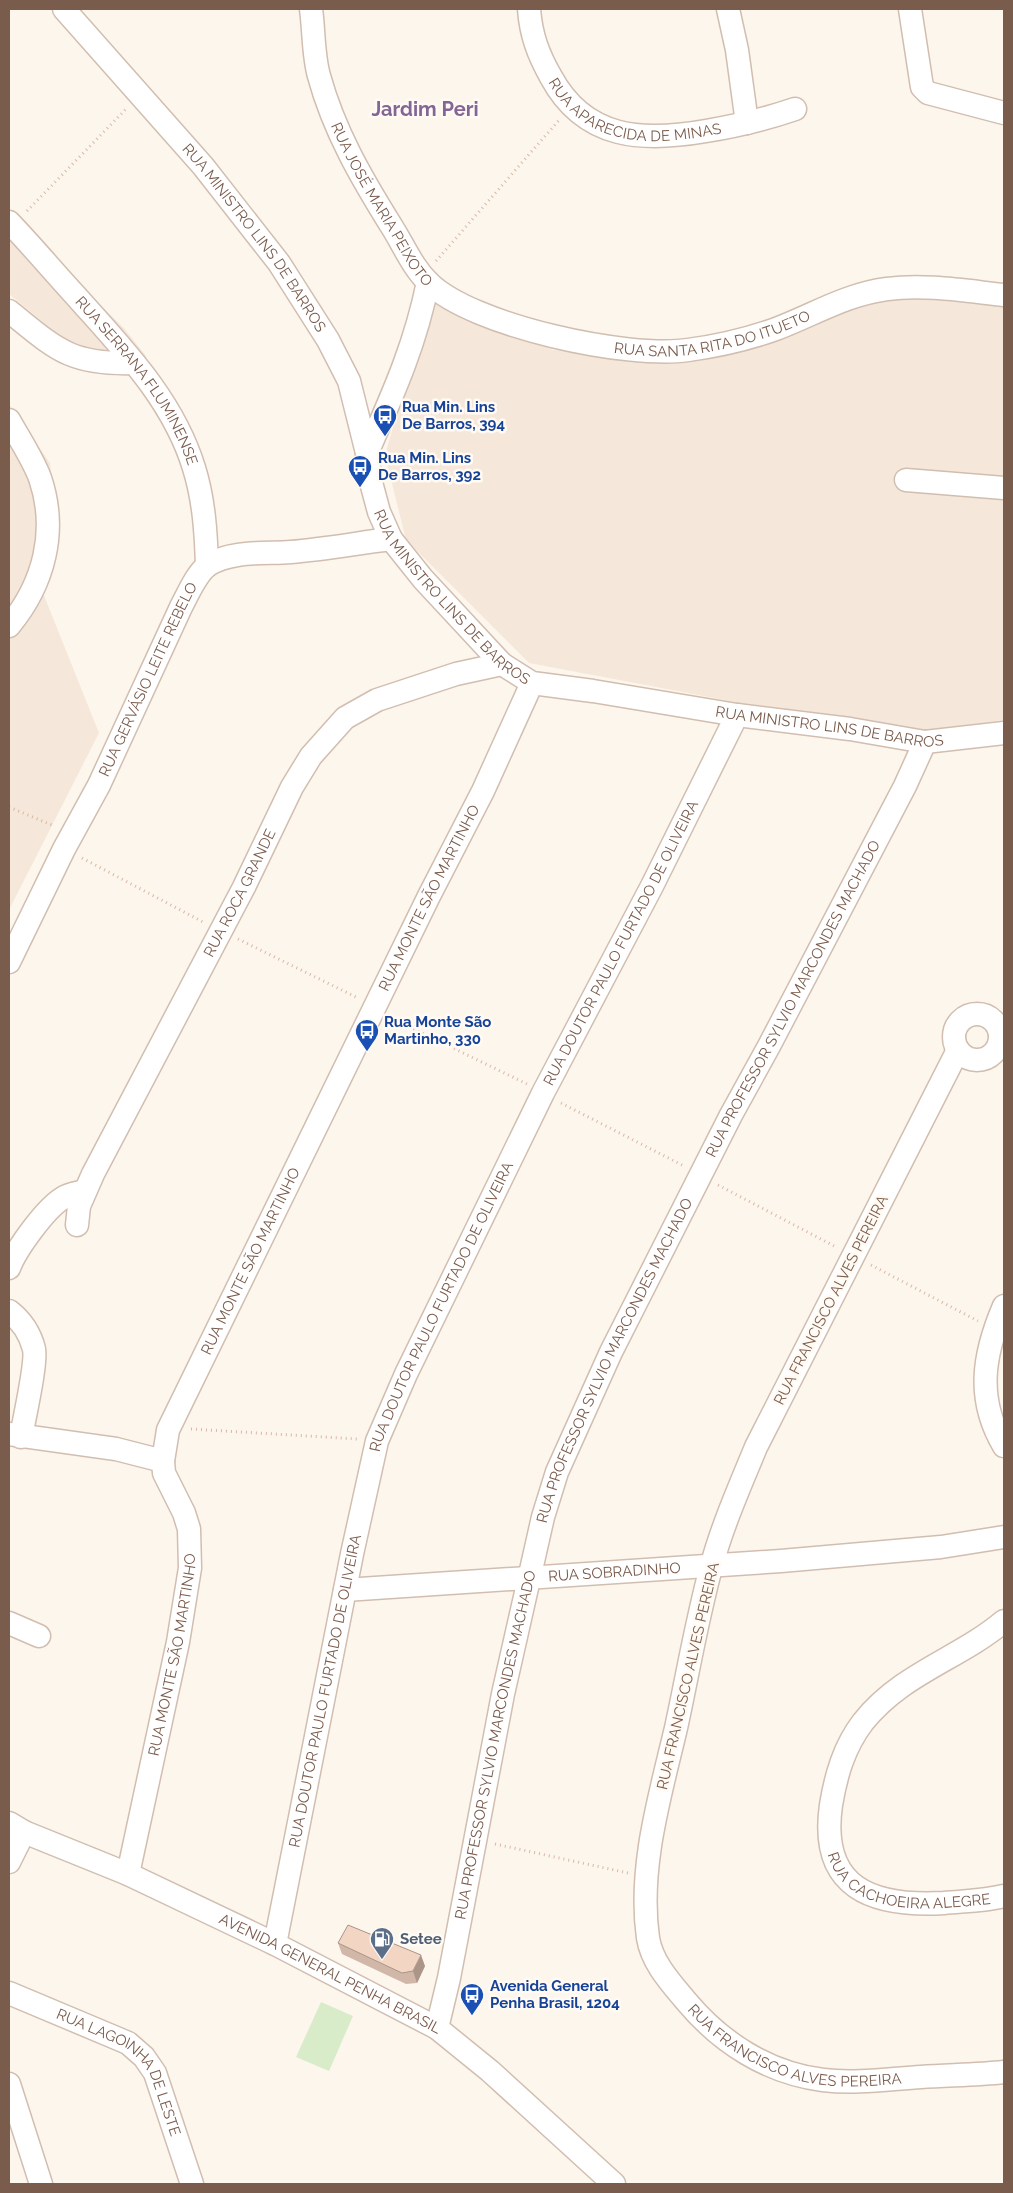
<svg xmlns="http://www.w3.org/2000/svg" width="1013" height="2193" viewBox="0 0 1013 2193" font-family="Raleway,sans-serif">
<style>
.residential{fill:#f5e8da}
.green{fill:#d8ecc9}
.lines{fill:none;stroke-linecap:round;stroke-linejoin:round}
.minor-casing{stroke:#d1beb0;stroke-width:25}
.path{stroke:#d9b8a5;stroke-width:3;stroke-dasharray:1 4;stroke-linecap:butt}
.minor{stroke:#fff;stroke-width:22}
.wall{fill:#d1b7a8}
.shaded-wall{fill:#aa9588}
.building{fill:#f3d5c3;stroke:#aa9588}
.labels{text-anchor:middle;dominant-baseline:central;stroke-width:5;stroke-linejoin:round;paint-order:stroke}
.street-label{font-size:15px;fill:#7a5c4d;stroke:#fffaf3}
.transit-label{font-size:15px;font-weight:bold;fill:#164399;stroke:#fffaf3;text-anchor:start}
.service-label{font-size:15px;font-weight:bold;fill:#4e5e75;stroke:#fffaf3;text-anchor:start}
.district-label{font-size:20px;font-weight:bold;fill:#846695;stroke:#fffaf3}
</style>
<rect width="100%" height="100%" fill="#fdf6ec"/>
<path class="residential" d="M 9,217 L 123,327 L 147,357 L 72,346 L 9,294 Z
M 910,294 L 1004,304 L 1004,720 L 922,731 L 782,711 L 529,663 L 406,540 L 385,455 L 409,371 L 434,298 L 553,350 L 685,358 L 847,305 Z
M 9,404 L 50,463 L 58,530 L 41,588 L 99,733 L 9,910 Z"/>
<path class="green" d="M 321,2002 L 353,2016 L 329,2071 L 296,2057 Z"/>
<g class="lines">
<g class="minor-casing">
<g id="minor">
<path id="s1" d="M 64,9 L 203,166 L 279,263 L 328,340 L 349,381 L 367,453 L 372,486 L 379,512 L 391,539 L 423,579 L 502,664 L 532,683 L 593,691 L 737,715 L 850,729 L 925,742 L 1004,733"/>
<path id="s2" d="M 311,9 C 314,30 313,55 319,76 C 334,131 362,179 392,227 C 404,246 413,268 429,283 C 473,326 628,359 688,350 C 718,346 748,339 776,329 C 813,315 847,294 887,289 C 925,284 966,291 1004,295"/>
<path id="s3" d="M 529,9 C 531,35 538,54 551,77 C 585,140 643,142 706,131 C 736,126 766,119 795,109"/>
<path d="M 728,9 L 737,50 L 747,123"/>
<path d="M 910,9 L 922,87 L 928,93 L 1004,113"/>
<path id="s4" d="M 9,222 C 32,246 53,271 75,295 C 122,348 173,399 194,468 C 204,500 206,533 207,566"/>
<path d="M 9,311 C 56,349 70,365 134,363"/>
<path d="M 9,420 C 19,438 33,459 40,478 C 58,531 44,584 9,626"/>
<path d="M 367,453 C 393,394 415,346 428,282"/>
<path d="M 906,480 L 1004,488"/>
<path id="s5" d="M 9,962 L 64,849 L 99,785 L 181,607 C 188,594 196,574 208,565 C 232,550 265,554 291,552 C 325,549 358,543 391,539"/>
<circle cx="977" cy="1037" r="23"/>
<path id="s6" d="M 958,1050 L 756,1447 C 740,1486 723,1524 712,1564 C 697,1618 688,1673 676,1728 C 660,1796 638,1868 648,1938 C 652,1963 671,1983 686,2001 C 721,2043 768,2073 823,2080 C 855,2084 889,2079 921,2077 C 949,2075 976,2075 1004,2072"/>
<path id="s7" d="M 77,1225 L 79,1206 L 93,1174 L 244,887 L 292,787 L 311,756 L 345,718 L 377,700 L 456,674 L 502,664"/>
<path d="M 9,1268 C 16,1249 46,1208 63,1198 C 69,1194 78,1193 85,1191"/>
<path d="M 1004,1306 C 983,1355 976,1399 1004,1446"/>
<path d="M 9,1311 C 22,1321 30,1333 34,1349 C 37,1363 24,1419 21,1437"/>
<path d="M 9,1434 L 116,1449 L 163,1461"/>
<path id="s8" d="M 345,1590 L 781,1561 L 941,1547 L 1004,1537"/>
<path id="s9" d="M 1004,1621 C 959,1659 902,1673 863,1722 C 844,1747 836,1775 831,1805 C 819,1889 873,1907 944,1903 C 964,1901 984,1901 1004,1896"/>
<path d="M 9,1623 L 39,1636"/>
<path id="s10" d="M 9,1823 L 24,1832 L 128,1874 L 275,1944 L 437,2028 L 490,2071 L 614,2184"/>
<path d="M 9,1862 L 24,1832"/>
<path id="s11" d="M 128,1874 L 178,1642 L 190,1568 L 189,1529 L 184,1513 L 164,1473 L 163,1461 L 168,1430 L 429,896 L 483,791 L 532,683"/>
<path id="s12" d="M 275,1944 L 352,1554 L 377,1441 L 406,1374 L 543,1093 L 652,886 L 737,715"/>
<path id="s13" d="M 9,1993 L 128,2043 L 144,2057 L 155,2073 L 192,2184"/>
<path id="s14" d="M 437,2028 L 449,1978 L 503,1694 L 543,1517 L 557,1472 L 611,1352 L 731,1115 L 769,1046 L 905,786 L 925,742"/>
<path d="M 9,2084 L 41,2184"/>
</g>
</g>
<path class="path" d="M 27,211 L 127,108
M 436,261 L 560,119
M 9,807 L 54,826
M 82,858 L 203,922
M 238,939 L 358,998
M 391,1018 L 527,1084
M 998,1047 L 1004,1052
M 561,1103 L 684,1166
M 718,1185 L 836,1247
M 871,1265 L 978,1321
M 191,1429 L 357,1439
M 495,1844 L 628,1873"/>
<use href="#minor" class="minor"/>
</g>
<path class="wall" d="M 338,1943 L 425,1966 L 417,1983 L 406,1984 L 342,1954 Z"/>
<path class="shaded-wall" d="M 421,1955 L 425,1966 L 417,1983 L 413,1971 Z"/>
<path class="building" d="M 348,1925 L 421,1955 L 413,1971 L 402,1973 L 338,1943 Z"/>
<defs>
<g id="bus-pin" transform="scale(1.25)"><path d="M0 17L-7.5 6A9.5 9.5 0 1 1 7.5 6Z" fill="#1a4fb4" stroke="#fffaf3"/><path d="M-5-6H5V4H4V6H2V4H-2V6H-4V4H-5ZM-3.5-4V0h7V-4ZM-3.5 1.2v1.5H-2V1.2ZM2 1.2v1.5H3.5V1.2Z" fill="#fff"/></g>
<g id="fuel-pin" transform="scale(1.25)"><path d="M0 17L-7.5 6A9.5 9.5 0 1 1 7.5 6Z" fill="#5c6f8a" stroke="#fffaf3"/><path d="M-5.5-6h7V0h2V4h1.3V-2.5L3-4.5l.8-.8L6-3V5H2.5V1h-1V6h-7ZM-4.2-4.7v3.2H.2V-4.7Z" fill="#fff"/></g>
</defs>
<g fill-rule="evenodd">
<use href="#bus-pin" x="385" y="416"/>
<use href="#bus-pin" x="360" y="467"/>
<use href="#bus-pin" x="367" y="1031"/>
<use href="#fuel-pin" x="382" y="1939"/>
<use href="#bus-pin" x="472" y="1995"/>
</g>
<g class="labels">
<g class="street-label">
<text stroke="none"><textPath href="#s3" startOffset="170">RUA APARECIDA DE MINAS</textPath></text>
<text stroke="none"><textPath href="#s2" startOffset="211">RUA JOSÉ MARIA PEIXOTO</textPath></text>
<text stroke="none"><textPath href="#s1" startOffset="298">RUA MINISTRO LINS DE BARROS</textPath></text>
<text stroke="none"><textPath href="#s2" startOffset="602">RUA SANTA RITA DO ITUETO</textPath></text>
<text stroke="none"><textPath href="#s4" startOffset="205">RUA SERRANA FLUMINENSE</textPath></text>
<text stroke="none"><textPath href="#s1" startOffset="718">RUA MINISTRO LINS DE BARROS</textPath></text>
<text stroke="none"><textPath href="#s5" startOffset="315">RUA GERVÁSIO LEITE REBELO</textPath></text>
<text stroke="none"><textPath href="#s1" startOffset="1138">RUA MINISTRO LINS DE BARROS</textPath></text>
<text stroke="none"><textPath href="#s7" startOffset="371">RUA ROCA GRANDE</textPath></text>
<text stroke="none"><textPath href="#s11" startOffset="1049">RUA MONTE SÃO MARTINHO</textPath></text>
<text stroke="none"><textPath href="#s12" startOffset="1068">RUA DOUTOR PAULO FURTADO DE OLIVEIRA</textPath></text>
<text stroke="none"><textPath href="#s14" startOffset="1098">RUA PROFESSOR SYLVIO MARCONDES MACHADO</textPath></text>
<text stroke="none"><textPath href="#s11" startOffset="644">RUA MONTE SÃO MARTINHO</textPath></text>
<text transform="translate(831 1300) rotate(-63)">RUA FRANCISCO ALVES PEREIRA</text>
<text stroke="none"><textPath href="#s12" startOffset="662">RUA DOUTOR PAULO FURTADO DE OLIVEIRA</textPath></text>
<text stroke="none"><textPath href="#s14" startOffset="694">RUA PROFESSOR SYLVIO MARCONDES MACHADO</textPath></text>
<text stroke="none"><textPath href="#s8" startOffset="270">RUA SOBRADINHO</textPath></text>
<text stroke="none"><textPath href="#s11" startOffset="224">RUA MONTE SÃO MARTINHO</textPath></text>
<text transform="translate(688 1676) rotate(-77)">RUA FRANCISCO ALVES PEREIRA</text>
<text stroke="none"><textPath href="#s12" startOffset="258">RUA DOUTOR PAULO FURTADO DE OLIVEIRA</textPath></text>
<text stroke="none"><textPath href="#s14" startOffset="289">RUA PROFESSOR SYLVIO MARCONDES MACHADO</textPath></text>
<text stroke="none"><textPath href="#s9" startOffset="402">RUA CACHOEIRA ALEGRE</textPath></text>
<text stroke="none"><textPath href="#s10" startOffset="355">AVENIDA GENERAL PENHA BRASIL</textPath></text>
<text stroke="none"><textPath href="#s6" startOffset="1150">RUA FRANCISCO ALVES PEREIRA</textPath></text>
<text stroke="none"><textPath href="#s13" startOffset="144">RUA LAGOINHA DE LESTE</textPath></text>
</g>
<g class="transit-label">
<text x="402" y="407">Rua Min. Lins<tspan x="402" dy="17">De Barros, 394</tspan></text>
<text x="378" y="458">Rua Min. Lins<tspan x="378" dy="17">De Barros, 392</tspan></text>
<text x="384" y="1022">Rua Monte São<tspan x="384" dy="17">Martinho, 330</tspan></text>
<text x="490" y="1986">Avenida General<tspan x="490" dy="17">Penha Brasil, 1204</tspan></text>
</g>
<g class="service-label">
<text x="400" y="1939">Setee</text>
</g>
<g class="district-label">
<text x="425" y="109">Jardim Peri</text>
</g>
</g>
<rect width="1013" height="2193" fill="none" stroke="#7a5c4d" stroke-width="20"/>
</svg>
